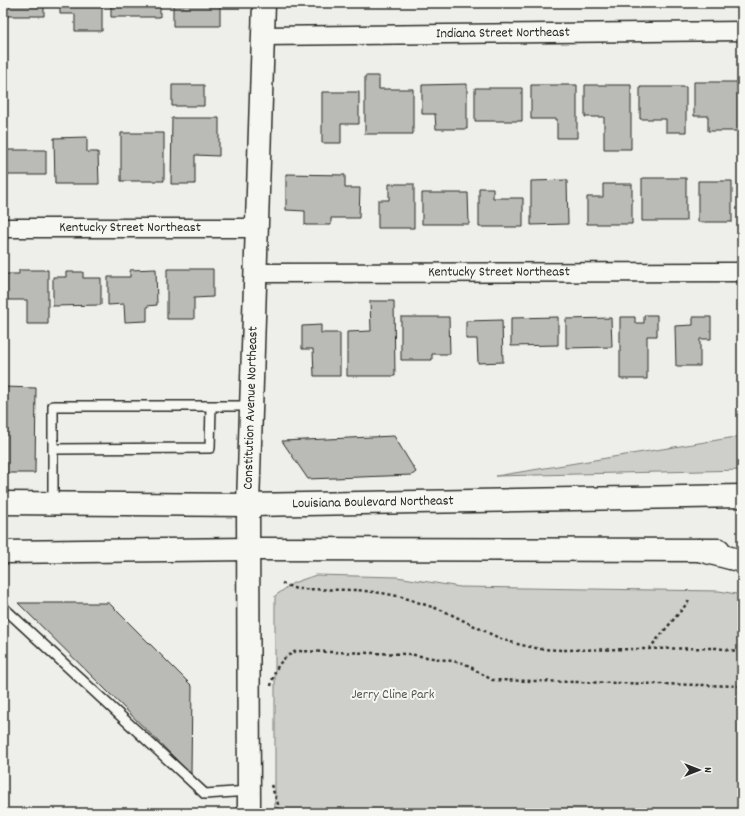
<svg xmlns="http://www.w3.org/2000/svg" width="745" height="816" viewBox="0 0 745 816" font-family="Dekko,sans-serif">
<style>
.green{fill:#cececa;stroke:#7c7c7a}
.building{fill:#babab7;stroke:#2b2b2b}
.lines{fill:none;stroke-linecap:round;stroke-linejoin:round}
.lane-casing{stroke:#2b2b2b;stroke-width:12}
.street-casing{stroke:#2b2b2b;stroke-width:21}
.secondary-casing{stroke:#2b2b2b;stroke-width:25}
.highway-casing{stroke:#2b2b2b;stroke-width:25}
.path{stroke:#2b2b2b;stroke-width:2.5;stroke-dasharray:3 3;stroke-linecap:butt}
.lane{stroke:#f6f6f2;stroke-width:9}
.street{stroke:#f6f6f2;stroke-width:18}
.secondary{stroke:#f6f6f2;stroke-width:22}
.highway{stroke:#f6f6f2;stroke-width:22}
.labels{text-anchor:middle;dominant-baseline:central;stroke-width:4;stroke-linejoin:round;paint-order:stroke}
.street-label{font-size:14px;fill:#2b2b2b;stroke:#f6f6f2}
.park-label{font-size:14px;fill:#545453;stroke:#f6f6f2}
</style>
<rect width="100%" height="100%" fill="#eeeeea"/>
<filter id="ink" filterUnits="userSpaceOnUse"><feTurbulence type="fractalNoise" baseFrequency=".025" numOctaves="2"/><feDisplacementMap in="SourceGraphic" scale="8" xChannelSelector="R" yChannelSelector="G"/><feConvolveMatrix kernelMatrix="1 2 1 2 8 2 1 2 1" color-interpolation-filters="sRGB"/></filter>
<g filter="url(#ink)">
<path class="green" d="M 742,436 L 742,470 L 496,476 Z
M 316,575 L 397,577 L 460,587 L 719,591 L 742,595 L 742,813 L 275,813 L 275,596 L 293,583 Z"/>
<path class="building" d="M 3,3 L 44,3 L 44,16 L 3,16 Z
M 60,3 L 102,3 L 102,31 L 75,31 L 75,14 L 60,14 Z
M 111,3 L 160,3 L 160,17 L 111,17 Z
M 173,3 L 220,3 L 220,26 L 173,26 Z
M 365,76 L 379,76 L 379,89 L 413,89 L 413,134 L 365,134 Z
M 694,82 L 740,82 L 740,131 L 708,131 L 708,116 L 694,116 Z
M 467,84 L 467,129 L 436,129 L 435,114 L 422,114 L 422,85 Z
M 172,85 L 204,85 L 204,106 L 172,106 Z
M 531,85 L 577,85 L 577,138 L 557,138 L 557,119 L 531,119 Z
M 585,85 L 631,85 L 631,149 L 604,149 L 604,117 L 585,117 Z
M 640,87 L 686,87 L 686,132 L 666,132 L 666,119 L 640,119 Z
M 475,88 L 522,88 L 522,121 L 475,121 Z
M 322,92 L 359,92 L 359,124 L 341,124 L 341,143 L 322,143 Z
M 172,118 L 219,118 L 219,156 L 195,155 L 195,184 L 171,184 Z
M 121,133 L 164,133 L 164,181 L 121,181 Z
M 87,137 L 87,152 L 98,152 L 99,184 L 55,184 L 54,138 Z
M 3,150 L 46,150 L 46,175 L 3,175 Z
M 286,174 L 345,175 L 345,188 L 360,188 L 359,218 L 331,218 L 331,225 L 305,225 L 305,211 L 286,210 Z
M 642,178 L 686,178 L 686,221 L 642,221 Z
M 567,180 L 568,224 L 531,225 L 531,181 Z
M 698,181 L 732,181 L 732,222 L 698,222 Z
M 389,184 L 414,184 L 414,228 L 378,228 L 378,200 L 389,200 Z
M 603,184 L 632,184 L 632,224 L 587,224 L 587,197 L 603,197 Z
M 479,188 L 493,188 L 493,198 L 523,198 L 523,227 L 479,227 Z
M 422,193 L 468,193 L 469,224 L 422,224 Z
M 156,269 L 157,305 L 147,306 L 147,321 L 125,322 L 124,304 L 108,305 L 108,277 L 130,277 L 130,270 Z
M 167,269 L 213,269 L 213,297 L 194,298 L 194,319 L 167,319 Z
M 19,270 L 48,270 L 48,324 L 27,324 L 27,300 L 3,300 L 3,274 L 19,274 Z
M 66,272 L 83,272 L 83,278 L 101,278 L 101,305 L 53,306 L 53,277 L 66,277 Z
M 370,301 L 394,301 L 395,376 L 347,376 L 347,332 L 371,331 Z
M 644,315 L 657,315 L 657,336 L 647,336 L 647,379 L 620,379 L 620,317 L 635,317 L 635,323 L 644,323 Z
M 401,317 L 449,317 L 450,354 L 432,354 L 432,360 L 401,360 Z
M 558,317 L 558,345 L 511,346 L 511,318 Z
M 693,317 L 711,317 L 711,339 L 700,339 L 700,366 L 676,366 L 675,326 L 693,325 Z
M 611,318 L 612,347 L 566,348 L 566,319 Z
M 502,320 L 503,362 L 478,363 L 477,339 L 466,339 L 466,321 Z
M 321,325 L 321,333 L 340,333 L 340,376 L 314,376 L 313,349 L 302,349 L 302,326 Z
M 3,387 L 36,388 L 35,473 L 3,473 Z
M 394,436 L 416,472 L 412,475 L 308,479 L 282,441 Z
M 18,603 L 109,603 L 192,686 L 191,774 Z"/>
<g class="lines">
<g class="lane-casing">
<path id="lane" d="M 53,449 L 210,448 L 211,406
M 53,504 L 53,406 L 251,406
M 4,608 L 205,794 L 249,791"/>
</g>
<g class="street-casing">
<g id="street">
<path id="s1" d="M 263,36 L 742,31"/>
<path id="s2" d="M 3,228 L 257,228"/>
<path id="s3" d="M 255,273 L 742,272"/>
</g>
</g>
<g class="secondary-casing">
<g id="secondary">
<path id="s4" d="M 3,503 L 248,505 L 742,496"/>
<path d="M 3,552 L 248,549 L 719,550"/>
<path id="s5" d="M 249,813 L 248,505 L 264,3"/>
</g>
</g>
<g class="highway-casing">
<path id="highway" d="M 699,550 L 742,561"/>
</g>
<path class="path" d="M 282,583 L 296,589 L 357,590 L 382,593 L 402,597 L 444,611 L 501,639 L 521,645 L 541,649 L 561,650 L 717,648 L 742,652
M 649,649 L 689,601
M 271,686 C 275,668 280,659 296,651 L 408,654 L 464,663 L 492,680 L 742,686
M 271,785 L 278,804 L 277,813"/>
<use href="#lane" class="lane"/>
<use href="#street" class="street"/>
<use href="#secondary" class="secondary"/>
<use href="#highway" class="highway"/>
</g>
</g>
<g class="labels">
<g class="street-label">
<text stroke="none"><textPath href="#s1" startOffset="240">Indiana Street Northeast</textPath></text>
<text stroke="none"><textPath href="#s2" startOffset="127">Kentucky Street Northeast</textPath></text>
<text stroke="none"><textPath href="#s3" startOffset="244">Kentucky Street Northeast</textPath></text>
<text stroke="none"><textPath href="#s5" startOffset="405">Constitution Avenue Northeast</textPath></text>
<text stroke="none"><textPath href="#s4" startOffset="370">Louisiana Boulevard Northeast</textPath></text>
</g>
<g class="park-label">
<text x="393" y="695">Jerry Cline Park</text>
</g>
</g>
<rect width="745" height="816" fill="none" stroke="#f6f6f2" stroke-width="16"/>
<rect x="8" y="8" width="729" height="800" fill="none" stroke="#2b2b2b" stroke-width="1.5" filter="url(#ink)"/>
<g transform="translate(699 770) rotate(90)" stroke="#f6f6f2" stroke-width="3" paint-order="stroke">
<path d="M0-3L7 15L0 10L-7 15Z" fill="#2b2b2b"/>
<text y="-6" font-size="11" font-weight="bold" text-anchor="middle" fill="#2b2b2b">N</text>
</g>
</svg>
